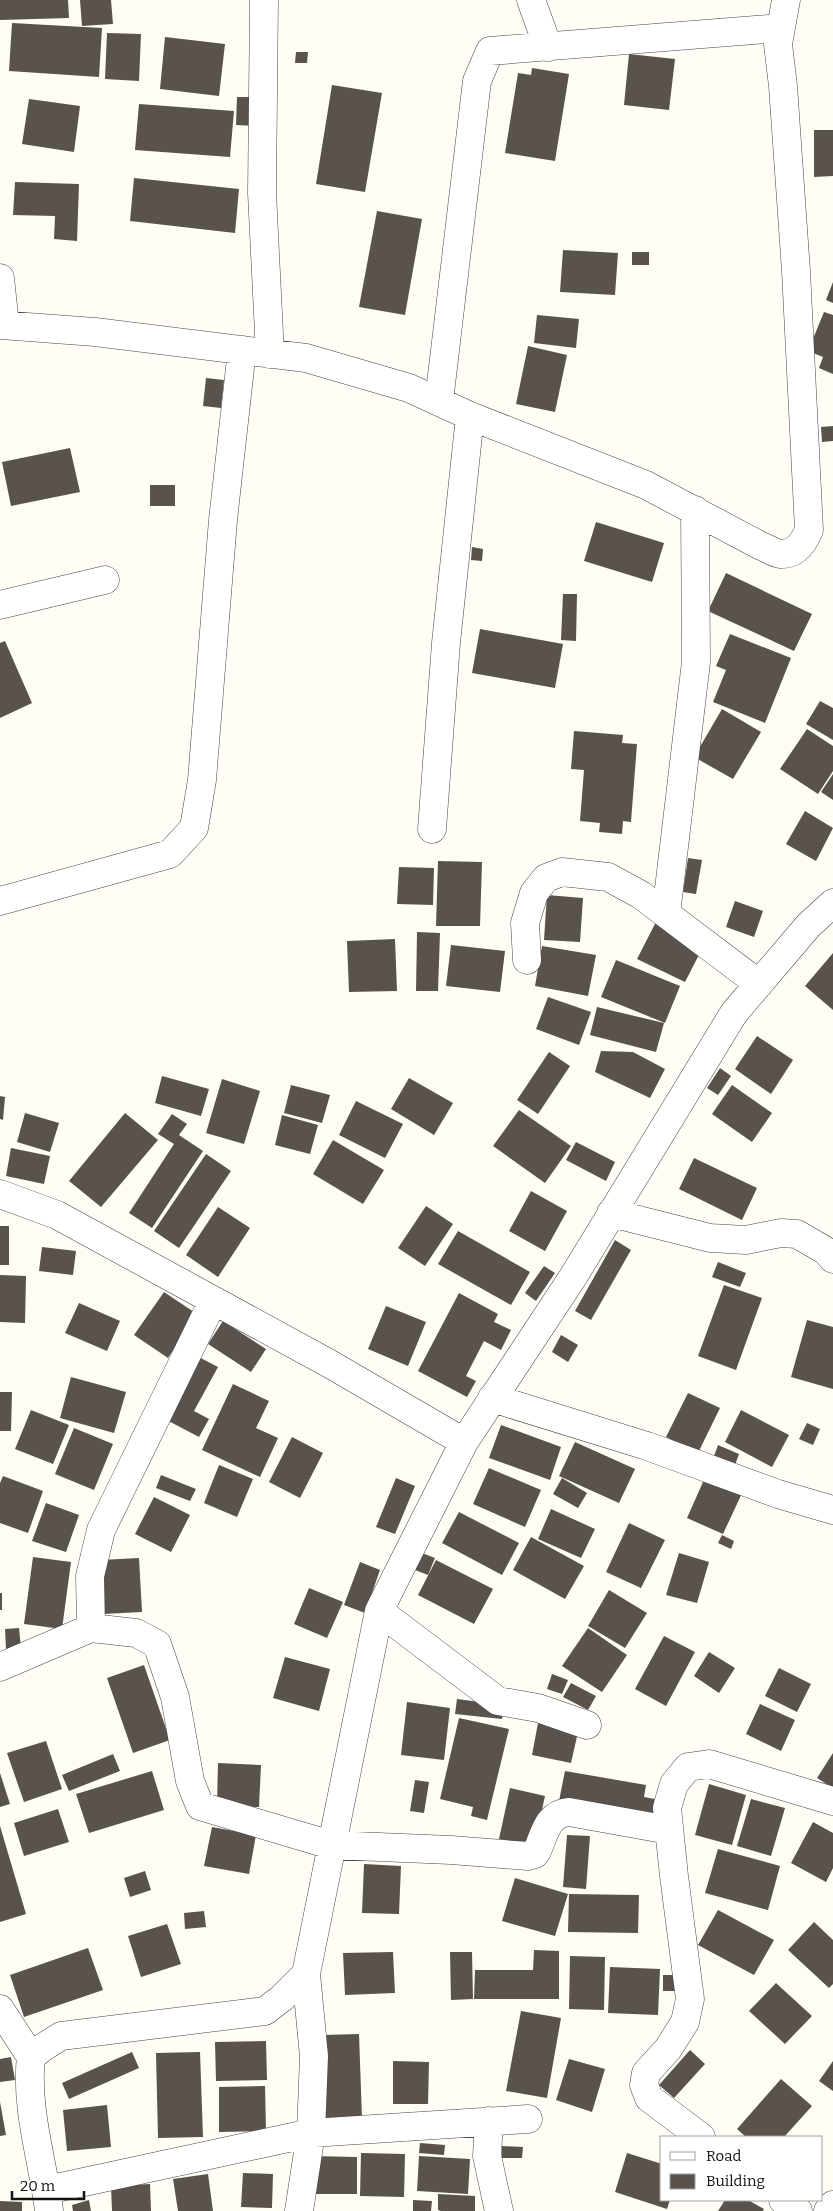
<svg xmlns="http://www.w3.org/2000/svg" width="833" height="2211" viewBox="0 0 833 2211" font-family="Bitter,serif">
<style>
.building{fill:#5a524d}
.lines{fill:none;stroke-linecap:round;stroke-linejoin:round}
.minor-casing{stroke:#444;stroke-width:29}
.minor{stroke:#fff;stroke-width:28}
</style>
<rect width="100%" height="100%" fill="#fffdf5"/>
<path class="building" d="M 0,0 L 68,0 L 69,18 L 0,20 Z
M 80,0 L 111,0 L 113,24 L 82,26 Z
M 12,23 L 102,28 L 99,77 L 9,71 Z
M 107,33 L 141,34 L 139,81 L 105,79 Z
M 165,37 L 225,44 L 219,96 L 160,89 Z
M 296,52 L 308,52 L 307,63 L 295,63 Z
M 629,54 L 675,59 L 669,110 L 624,105 Z
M 532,68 L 569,74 L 555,161 L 505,153 L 518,73 L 531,75 Z
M 332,85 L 382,93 L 365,192 L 316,184 Z
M 237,97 L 257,97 L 256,126 L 236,125 Z
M 29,99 L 80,106 L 74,152 L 22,144 Z
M 139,104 L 234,111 L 230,157 L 135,150 Z
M 814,130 L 833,130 L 833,176 L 814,177 Z
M 134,178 L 239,189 L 235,233 L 130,221 Z
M 15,182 L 79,184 L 77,241 L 54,239 L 55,216 L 13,215 Z
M 377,211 L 422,219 L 405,315 L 359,307 Z
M 563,250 L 618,253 L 615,295 L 560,292 Z
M 632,252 L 649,252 L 649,265 L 632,265 Z
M 833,282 L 833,303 L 826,300 Z
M 824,312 L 833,315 L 833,374 L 819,368 L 823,357 L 808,351 Z
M 537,315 L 579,319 L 576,348 L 534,343 Z
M 528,346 L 567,355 L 555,412 L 516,404 Z
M 206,378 L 224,380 L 221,408 L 203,406 Z
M 833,426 L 833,441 L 822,442 L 821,427 Z
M 70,448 L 80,492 L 11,506 L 2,462 Z
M 150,485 L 175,485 L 175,506 L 150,506 Z
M 596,522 L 664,543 L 652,582 L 584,561 Z
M 472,547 L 483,549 L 482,561 L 471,560 Z
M 726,573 L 812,614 L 794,651 L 708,611 Z
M 563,594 L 577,594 L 576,641 L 561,640 Z
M 480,629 L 563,644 L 555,688 L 472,673 Z
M 730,634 L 791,658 L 765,723 L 713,702 L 726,670 L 716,666 Z
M 5,641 L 32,703 L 0,718 L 0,643 Z
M 820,701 L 833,708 L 833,740 L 806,724 Z
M 722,709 L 761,732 L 733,779 L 694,757 Z
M 807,729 L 833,746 L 833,771 L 818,794 L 780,769 Z
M 574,731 L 623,735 L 622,743 L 637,744 L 631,822 L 623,821 L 622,834 L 599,832 L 600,823 L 580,821 L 584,770 L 571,769 Z
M 833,774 L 833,800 L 821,792 Z
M 805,811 L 833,828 L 816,861 L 786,844 Z
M 688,858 L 702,860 L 696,894 L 683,892 Z
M 438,861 L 482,862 L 480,926 L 436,926 Z
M 399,867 L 434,868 L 433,905 L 397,904 Z
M 547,895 L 583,898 L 580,942 L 544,940 Z
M 735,901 L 763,911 L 754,937 L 726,927 Z
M 656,922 L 704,945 L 685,982 L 637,959 Z
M 417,932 L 440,933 L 438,991 L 416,991 Z
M 395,939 L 397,991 L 349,992 L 347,941 Z
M 451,945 L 505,951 L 500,992 L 446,986 Z
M 542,946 L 596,955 L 588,996 L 535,986 Z
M 833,953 L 833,1010 L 805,986 Z
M 616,960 L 680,986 L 665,1023 L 601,997 Z
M 548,997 L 591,1012 L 579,1045 L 536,1029 Z
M 597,1007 L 664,1023 L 656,1052 L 590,1035 Z
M 757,1036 L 793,1060 L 771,1094 L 735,1069 Z
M 601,1051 L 633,1052 L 665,1069 L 650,1098 L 595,1072 Z
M 549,1052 L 570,1066 L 538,1114 L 517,1100 Z
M 720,1068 L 731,1076 L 718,1095 L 707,1088 Z
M 162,1076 L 209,1089 L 201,1116 L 155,1103 Z
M 409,1078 L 453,1103 L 434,1135 L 391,1109 Z
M 222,1079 L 260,1091 L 244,1144 L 206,1133 Z
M 291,1085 L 330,1095 L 322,1123 L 284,1113 Z
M 732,1085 L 772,1113 L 752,1142 L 712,1114 Z
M 0,1096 L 5,1097 L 3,1120 L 0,1119 Z
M 356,1101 L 403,1124 L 385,1158 L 339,1135 Z
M 519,1110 L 571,1146 L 545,1183 L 493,1146 Z
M 25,1113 L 59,1123 L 50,1152 L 17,1142 Z
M 125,1113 L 158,1140 L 101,1207 L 69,1181 Z
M 172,1114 L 187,1124 L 179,1135 L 203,1151 L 152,1228 L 129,1213 L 174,1144 L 158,1134 Z
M 282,1115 L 318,1125 L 310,1154 L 275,1145 Z
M 333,1140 L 384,1170 L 363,1204 L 313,1174 Z
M 576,1142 L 615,1162 L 606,1181 L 566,1160 Z
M 11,1148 L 50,1156 L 44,1184 L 6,1176 Z
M 206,1154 L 231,1171 L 179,1248 L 154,1231 Z
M 694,1158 L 757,1188 L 742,1220 L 679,1189 Z
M 531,1191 L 567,1211 L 545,1251 L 509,1231 Z
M 426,1206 L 453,1224 L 425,1266 L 398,1248 Z
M 218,1207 L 250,1228 L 218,1277 L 186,1255 Z
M 0,1226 L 9,1226 L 9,1265 L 0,1265 Z
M 458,1231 L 530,1272 L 511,1305 L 438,1264 Z
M 615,1240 L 631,1250 L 591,1320 L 575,1311 Z
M 42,1247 L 76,1251 L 73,1275 L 39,1271 Z
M 718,1262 L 746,1273 L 740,1287 L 712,1277 Z
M 544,1266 L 555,1273 L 536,1301 L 525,1293 Z
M 0,1275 L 26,1276 L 25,1323 L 0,1322 Z
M 724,1285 L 762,1298 L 736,1370 L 698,1356 Z
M 164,1292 L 197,1314 L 168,1358 L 134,1335 Z
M 459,1293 L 498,1314 L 494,1322 L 511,1330 L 501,1350 L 484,1341 L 466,1376 L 476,1381 L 467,1397 L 418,1371 Z
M 79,1303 L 120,1321 L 107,1351 L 65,1333 Z
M 386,1306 L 426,1322 L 408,1366 L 368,1349 Z
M 807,1320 L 833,1327 L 833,1389 L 791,1377 Z
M 223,1321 L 266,1349 L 251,1372 L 208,1344 Z
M 561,1335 L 578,1345 L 568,1362 L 552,1352 Z
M 195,1355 L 218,1367 L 194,1411 L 209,1419 L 199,1437 L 161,1417 Z
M 71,1377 L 126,1392 L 114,1433 L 60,1418 Z
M 233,1384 L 269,1401 L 256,1428 L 278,1438 L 260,1477 L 202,1450 Z
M 0,1392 L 12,1392 L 11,1431 L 0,1431 Z
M 688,1393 L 720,1408 L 698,1453 L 666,1437 Z
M 31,1410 L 69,1425 L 53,1464 L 15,1449 Z
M 741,1410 L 789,1435 L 772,1467 L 725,1442 Z
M 807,1423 L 820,1429 L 813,1445 L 799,1439 Z
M 501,1425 L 561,1447 L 550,1480 L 489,1458 Z
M 74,1428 L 113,1444 L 94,1490 L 55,1474 Z
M 292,1437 L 323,1453 L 300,1498 L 269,1482 Z
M 575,1442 L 635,1469 L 619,1503 L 559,1476 Z
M 718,1445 L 739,1454 L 735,1465 L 714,1456 Z
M 219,1465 L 253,1479 L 237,1517 L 204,1503 Z
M 489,1468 L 541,1490 L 525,1527 L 473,1504 Z
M 707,1473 L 744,1489 L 723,1534 L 687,1518 Z
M 161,1475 L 196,1489 L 190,1501 L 156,1488 Z
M 3,1476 L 43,1491 L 28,1533 L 0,1523 L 0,1483 Z
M 396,1478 L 415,1486 L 395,1534 L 376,1527 Z
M 562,1478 L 587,1493 L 578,1508 L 553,1494 Z
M 154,1497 L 190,1515 L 171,1552 L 135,1534 Z
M 46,1503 L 79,1515 L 66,1552 L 32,1541 Z
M 551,1509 L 595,1529 L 581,1558 L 538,1539 Z
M 459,1512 L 519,1543 L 502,1575 L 442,1543 Z
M 629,1523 L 665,1540 L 641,1588 L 606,1572 Z
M 722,1535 L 734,1541 L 731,1549 L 718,1543 Z
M 531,1537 L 584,1566 L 565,1599 L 513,1570 Z
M 422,1553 L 435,1558 L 428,1575 L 415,1570 Z
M 679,1553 L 709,1562 L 697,1603 L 666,1595 Z
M 33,1557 L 71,1562 L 62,1629 L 24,1624 Z
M 139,1558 L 142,1612 L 103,1614 L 100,1560 Z
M 436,1560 L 493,1589 L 474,1624 L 418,1595 Z
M 360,1562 L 380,1570 L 365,1613 L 344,1605 Z
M 309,1588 L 343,1602 L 327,1638 L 294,1624 Z
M 609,1590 L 647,1613 L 625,1648 L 588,1626 Z
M 0,1593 L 2,1593 L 2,1610 L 0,1610 Z
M 19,1628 L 21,1648 L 6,1649 L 5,1629 Z
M 588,1628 L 627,1655 L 602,1692 L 562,1666 Z
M 664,1636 L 695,1652 L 666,1706 L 635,1689 Z
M 709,1652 L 735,1668 L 719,1693 L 694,1676 Z
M 285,1657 L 330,1669 L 319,1711 L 273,1698 Z
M 144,1665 L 170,1740 L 133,1753 L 107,1678 Z
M 779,1668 L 811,1684 L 797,1712 L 765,1696 Z
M 552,1674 L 568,1680 L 562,1694 L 547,1689 Z
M 571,1683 L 596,1696 L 588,1710 L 563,1697 Z
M 457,1699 L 504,1705 L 502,1719 L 455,1714 Z
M 407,1702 L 450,1708 L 444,1760 L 401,1755 Z
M 760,1704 L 795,1720 L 781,1751 L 746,1734 Z
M 459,1718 L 509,1729 L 487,1820 L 471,1816 L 473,1807 L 440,1799 Z
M 538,1723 L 578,1732 L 571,1763 L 532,1755 Z
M 46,1741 L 62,1789 L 24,1802 L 7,1753 Z
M 833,1753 L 833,1788 L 817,1778 Z
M 113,1754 L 120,1771 L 69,1791 L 62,1775 Z
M 218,1763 L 261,1765 L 259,1807 L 217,1806 Z
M 152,1771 L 164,1810 L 89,1833 L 76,1794 Z
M 565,1771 L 646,1785 L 644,1797 L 666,1801 L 663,1819 L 559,1801 Z
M 0,1773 L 10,1804 L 0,1807 Z
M 415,1780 L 429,1782 L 424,1813 L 410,1811 Z
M 709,1784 L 746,1795 L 732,1845 L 695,1835 Z
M 510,1788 L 545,1796 L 534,1846 L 499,1839 Z
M 751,1799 L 785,1808 L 771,1856 L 737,1846 Z
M 58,1809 L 69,1842 L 24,1856 L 14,1823 Z
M 813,1822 L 833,1833 L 833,1868 L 826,1882 L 791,1863 Z
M 0,1826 L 26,1914 L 0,1922 Z
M 212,1827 L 256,1835 L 249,1874 L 204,1866 Z
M 567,1835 L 590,1836 L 586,1889 L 563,1887 Z
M 718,1849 L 780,1866 L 768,1910 L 705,1893 Z
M 364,1864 L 401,1866 L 399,1914 L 362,1913 Z
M 145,1871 L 151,1890 L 130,1897 L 124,1878 Z
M 515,1878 L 568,1894 L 555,1936 L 502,1921 Z
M 569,1894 L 639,1895 L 638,1933 L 568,1932 Z
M 718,1910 L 774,1940 L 754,1975 L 698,1945 Z
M 204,1911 L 206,1927 L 185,1929 L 184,1913 Z
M 814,1922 L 833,1940 L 833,1984 L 829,1988 L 788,1950 Z
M 167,1924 L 181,1964 L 141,1977 L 128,1936 Z
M 88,1948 L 103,1990 L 24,2017 L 10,1975 Z
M 534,1950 L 559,1951 L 559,1999 L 474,1999 L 475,1970 L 533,1970 Z
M 393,1952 L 395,1993 L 345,1995 L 343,1953 Z
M 450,1952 L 472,1952 L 473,1999 L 451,2000 Z
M 570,1956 L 605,1957 L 604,2010 L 569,2009 Z
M 610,1967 L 660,1969 L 658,2015 L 608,2013 Z
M 663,1975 L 679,1975 L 679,1991 L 663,1991 Z
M 776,1983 L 812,2016 L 785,2044 L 749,2011 Z
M 521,2011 L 561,2018 L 547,2098 L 506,2091 Z
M 359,2034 L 362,2118 L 325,2119 L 323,2035 Z
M 266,2041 L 267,2080 L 216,2081 L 215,2042 Z
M 690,2050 L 705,2064 L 674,2098 L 659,2085 Z
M 132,2052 L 139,2068 L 69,2099 L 62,2083 Z
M 200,2052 L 203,2137 L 158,2138 L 156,2053 Z
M 11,2057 L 15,2080 L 0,2082 L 0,2059 Z
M 569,2059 L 605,2069 L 592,2112 L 556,2100 Z
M 393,2061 L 429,2062 L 428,2104 L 393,2104 Z
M 833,2061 L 833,2091 L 819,2081 Z
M 781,2079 L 812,2106 L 784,2137 L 746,2137 L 737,2129 Z
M 265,2086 L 266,2131 L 219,2132 L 219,2087 Z
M 0,2102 L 6,2135 L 0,2136 Z
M 107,2105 L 111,2147 L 67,2151 L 63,2110 Z
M 420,2143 L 445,2145 L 444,2155 L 419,2153 Z
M 502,2146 L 523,2147 L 522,2158 L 502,2158 Z
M 361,2153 L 405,2154 L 404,2197 L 360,2196 Z
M 627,2153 L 662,2164 L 662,2200 L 670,2200 L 667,2209 L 615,2192 Z
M 311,2156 L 357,2157 L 357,2194 L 311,2194 Z
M 419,2156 L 470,2159 L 468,2194 L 417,2191 Z
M 243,2173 L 273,2174 L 272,2208 L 241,2207 Z
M 208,2174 L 213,2211 L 178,2211 L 173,2179 Z
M 150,2184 L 151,2211 L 112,2211 L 111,2186 Z
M 438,2194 L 475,2196 L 475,2211 L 441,2211 L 438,2210 Z
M 89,2200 L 91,2211 L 73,2211 L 72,2205 Z
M 413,2200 L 432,2201 L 431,2211 L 413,2211 Z
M 725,2200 L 748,2200 L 764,2209 L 763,2211 L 718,2211 Z
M 0,2201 L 22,2202 L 22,2211 L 0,2211 Z"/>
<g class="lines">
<g class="minor-casing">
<path id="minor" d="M 264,0 L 262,193 L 270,354
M 531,0 L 548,47
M 0,278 L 5,325
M 0,325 L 95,332 L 306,358 L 409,388 L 470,416 L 646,485 L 761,546 C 767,548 774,553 780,554 C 796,555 804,542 809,530 L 796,271 L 783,86 L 778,44 L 786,0
M 439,401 L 477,81 L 490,51 L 780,28
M 0,605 L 105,580
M 432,829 L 446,643 L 470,416
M 0,901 L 170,854 L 194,828 L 202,780 L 223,520 L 242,350
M 666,914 L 696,662 L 695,510
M 527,960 L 525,923 L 534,893 L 546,878 L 562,872 L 608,877 L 641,895 L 759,984
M 0,1194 L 57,1215 L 330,1364 L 464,1442
M 611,1213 L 710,1238 L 746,1240 L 781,1233 L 797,1234 L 826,1251 L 833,1259
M 492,1398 L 647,1446 L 778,1494 L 833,1510
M 379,1611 L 498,1701 L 538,1708 L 587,1725
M 91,1628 L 90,1576 L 101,1530 L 213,1301
M 0,1667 L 91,1628 L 136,1633 L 157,1644 L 175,1697 L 190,1781 L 200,1806 L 331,1845 L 451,1850 L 528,1856 L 535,1854 L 537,1851 C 545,1833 547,1814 569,1812 L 669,1830
M 0,2009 L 31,2057
M 489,2121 L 487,2156 L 499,2211
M 701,2137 L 649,2098 L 644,2085 L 646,2073 L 668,2049 L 685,2022 L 690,1999 L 674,1876 L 667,1808 L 674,1784 L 688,1767 L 709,1764 L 833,1801
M 47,2190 L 311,2133 L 528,2119
M 783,2200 L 798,2211
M 49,2211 C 43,2161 25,2108 31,2057 L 42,2048 L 61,2036 L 265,2011 L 282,1998 L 306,1974 L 379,1611 L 464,1442 L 573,1277 L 734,1013 L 808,926 L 833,903
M 299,2211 L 311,2133 L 314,2056 L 306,1974
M 828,2211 L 833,2205"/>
</g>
<use href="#minor" class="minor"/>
</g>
<rect x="660" y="2136" width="162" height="65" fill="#ffffff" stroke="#a0a0a0"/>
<rect x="670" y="2152" width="25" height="8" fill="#ffffff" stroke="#a0a0a0"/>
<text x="706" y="2161" font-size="15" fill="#111111">Road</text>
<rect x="670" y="2174" width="25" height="15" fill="#5a524d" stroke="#a0a0a0"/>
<text x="706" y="2186" font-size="15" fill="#111111">Building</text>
<path d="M12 2191v8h72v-8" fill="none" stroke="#111111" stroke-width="2.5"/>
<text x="20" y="2191" font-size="15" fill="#111111" stroke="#ffffff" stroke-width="4" paint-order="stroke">20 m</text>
</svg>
